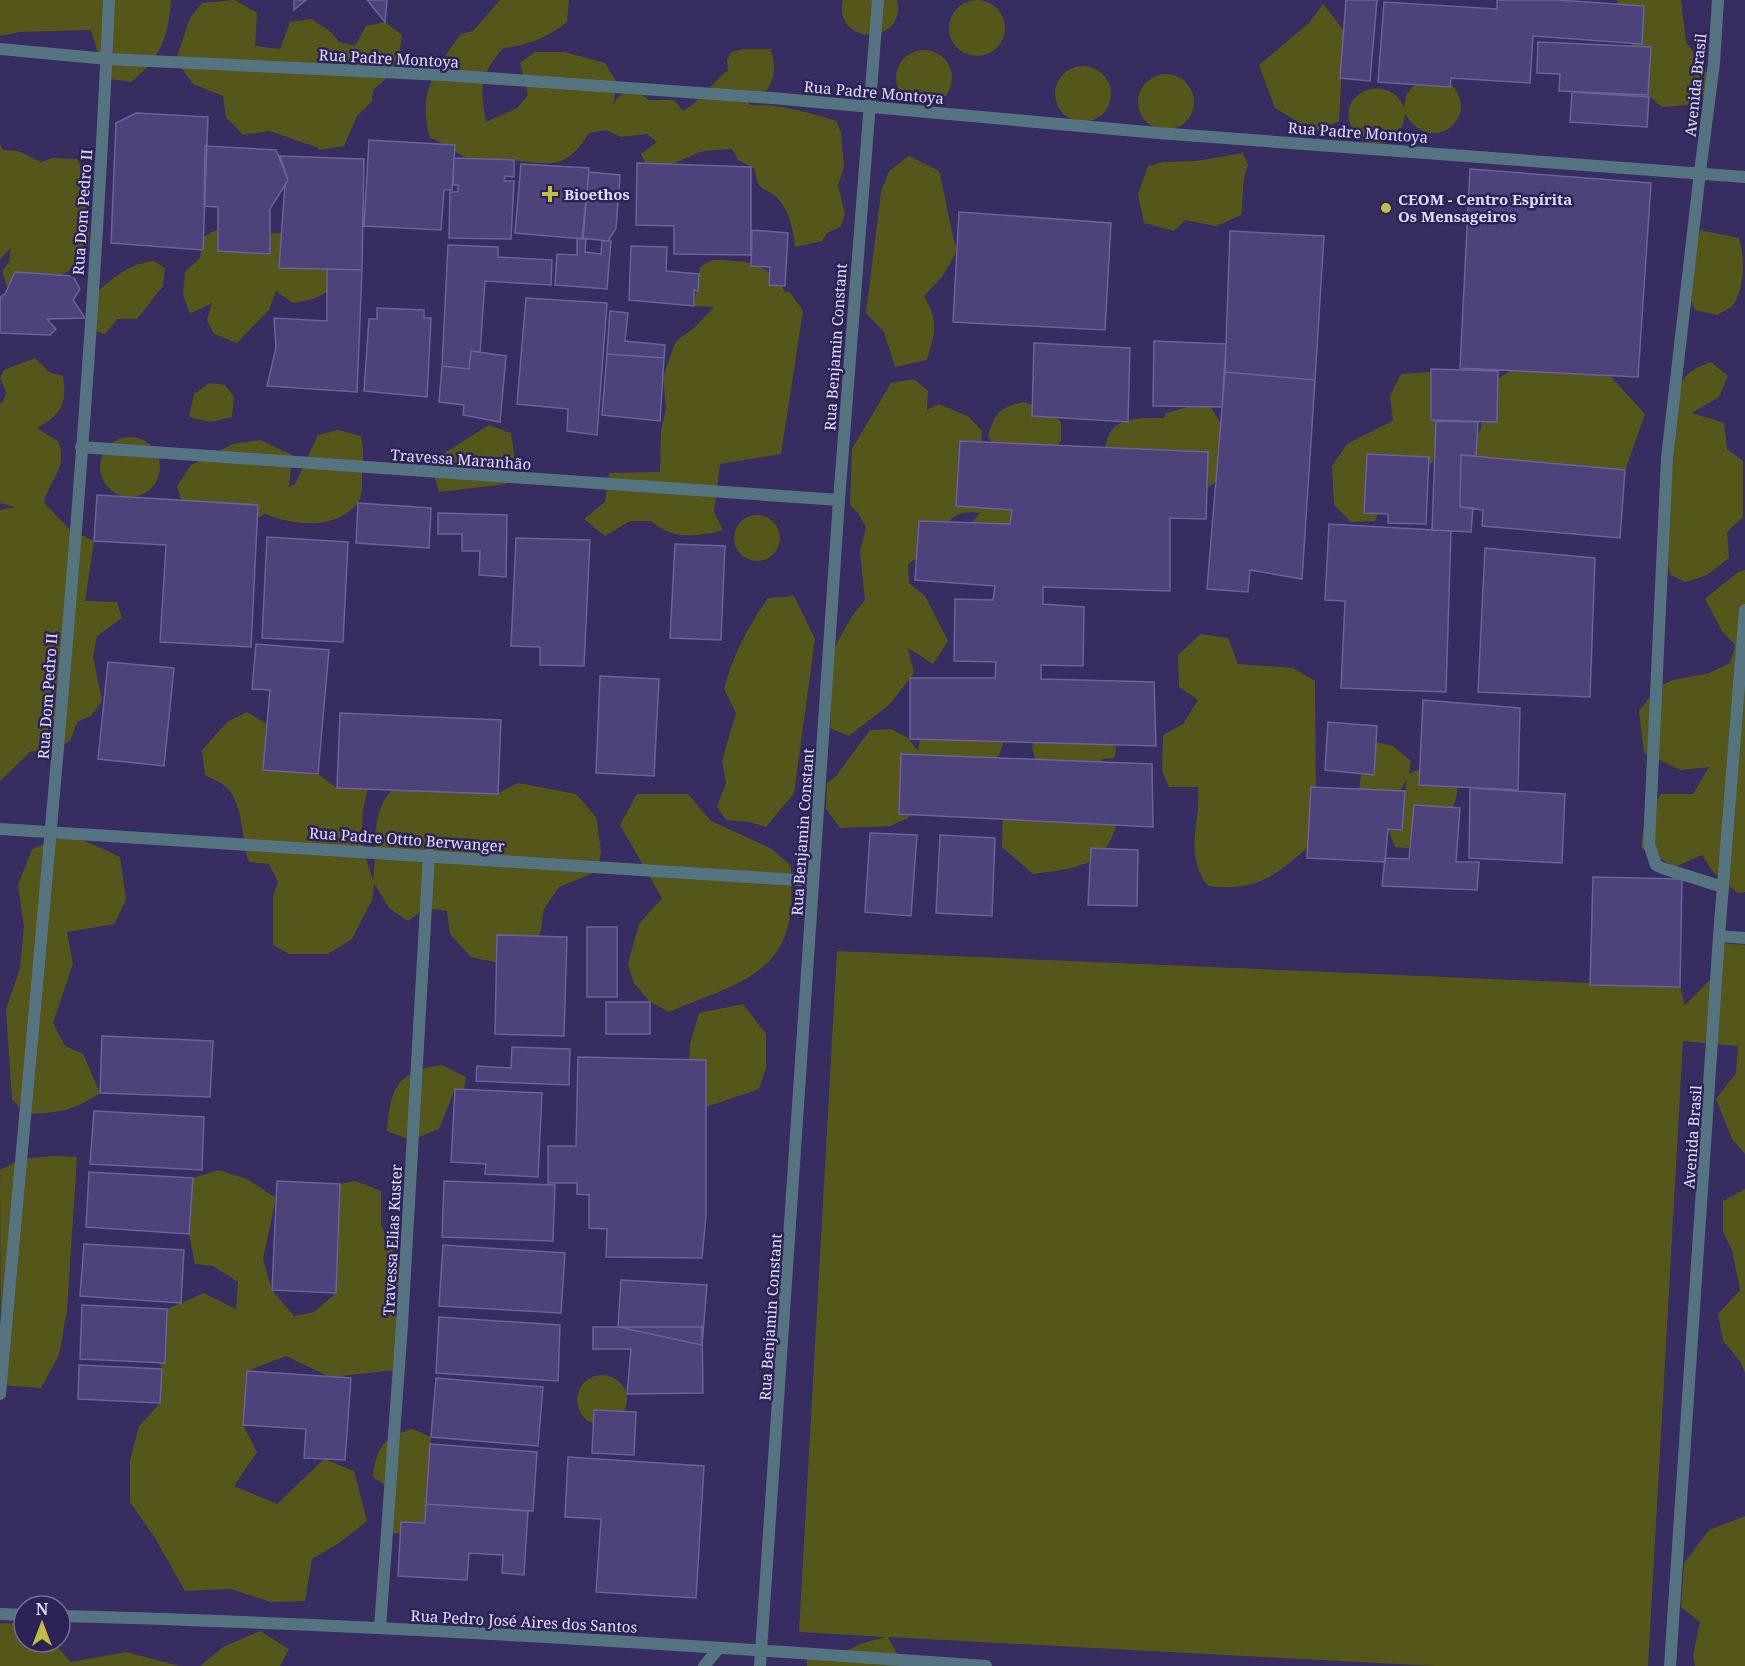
<svg xmlns="http://www.w3.org/2000/svg" width="1745" height="1666" viewBox="0 0 1745 1666" font-family="'Noto Serif',serif">
<style>
.green{fill:#55561a}
.building{fill:#4d437a;stroke:#6b629c;stroke-width:1.5}
.lines{fill:none;stroke-linecap:round;stroke-linejoin:round}
.minor{stroke:#567381;stroke-width:12}
.tertiary{stroke:#567381;stroke-width:12}
.poi-dot{fill:#bebf42;stroke:#2d2256;stroke-width:2}
.labels{text-anchor:middle;dominant-baseline:central;stroke-width:5;stroke-linejoin:round;paint-order:stroke}
.street-label{font-size:15px;fill:#e0ddfd;stroke:#2d2256}
.poi-label{font-size:15px;font-weight:bold;fill:#e0ddfd;stroke:#2d2256;text-anchor:start}
</style>
<rect width="100%" height="100%" fill="#372d61"/>
<path class="green" d="M949 28a28 28 0 1 1 56 0a28 28 0 1 1-56 0Z
M 0,0 L 171,0 C 168,38 161,58 131,82 L 105,78 L 91,30 L 20,32 L 0,36 Z
M 235,0 L 257,13 L 255,46 L 280,49 L 290,22 L 311,19 L 331,32 L 339,42 L 355,46 L 366,26 L 385,22 L 402,35 C 399,61 395,73 373,90 L 372,101 L 357,116 L 344,146 L 317,150 L 319,148 L 270,131 L 243,135 L 226,117 L 223,96 L 193,84 L 176,60 L 190,18 L 202,3 Z
M 500,0 L 569,0 L 567,22 C 548,37 527,46 503,48 C 479,77 480,86 486,122 L 517,108 L 528,95 L 520,63 L 535,52 L 564,52 L 605,63 L 617,83 L 613,105 L 617,98 L 632,88 L 649,100 L 674,100 L 683,111 C 702,100 712,83 728,70 L 727,60 L 732,52 L 743,49 L 771,49 C 775,66 776,76 767,90 L 745,97 L 750,105 C 781,104 806,112 836,121 L 841,132 L 844,167 L 838,185 L 845,214 L 841,226 L 827,233 L 822,241 L 795,247 C 793,230 791,215 780,201 C 768,186 757,195 755,169 L 738,160 L 732,149 L 703,151 L 672,164 L 646,164 L 641,154 L 657,142 L 647,134 L 621,137 L 606,130 L 589,133 C 563,176 545,161 504,160 C 494,159 477,162 467,158 C 454,152 447,144 430,138 C 417,94 435,69 461,34 L 473,31 Z
M 843,0 L 897,0 C 907,47 832,45 843,0 Z
M 1617,0 L 1681,0 L 1686,42 L 1710,77 L 1700,104 L 1662,107 L 1648,95 L 1650,64 L 1630,43 Z
M 1323,4 L 1344,31 L 1339,121 L 1315,132 L 1275,108 L 1259,65 L 1309,23 Z
M896 78a28 28 0 1 1 56 0a28 28 0 1 1-56 0Z
M1055 94a28 28 0 1 1 56 0a28 28 0 1 1-56 0Z
M1138 102a28 28 0 1 1 56 0a28 28 0 1 1-56 0Z
M 1446,80 C 1487,111 1434,161 1405,114 C 1404,131 1391,147 1372,143 C 1362,141 1355,135 1351,126 C 1336,90 1391,72 1404,108 L 1406,95 L 1418,81 Z
M 0,144 L 3,150 L 18,151 L 41,162 L 53,158 L 77,159 L 89,183 L 89,244 L 69,271 L 11,298 L 2,271 L 9,262 L 11,248 L 0,259 Z
M 1243,153 L 1248,165 C 1241,181 1244,197 1241,215 L 1216,226 L 1185,220 L 1174,231 L 1144,223 L 1138,194 L 1148,166 L 1164,162 L 1196,161 Z
M 909,156 L 939,171 C 946,198 949,225 957,251 L 942,277 L 924,296 C 939,321 935,333 927,360 L 895,367 L 884,332 L 866,313 L 881,192 L 889,171 Z
M 216,230 L 231,236 L 281,233 L 327,269 L 327,292 L 313,299 L 293,303 L 276,291 L 269,310 L 237,343 L 214,334 L 207,320 L 212,303 L 190,314 L 183,295 L 185,272 L 200,258 L 203,237 Z
M 1700,230 L 1739,238 C 1745,257 1745,287 1733,305 C 1730,309 1722,312 1717,315 L 1695,310 C 1682,286 1694,255 1700,230 Z
M 712,260 C 743,260 770,262 785,292 L 790,292 L 803,311 L 781,454 L 720,464 L 714,512 L 723,530 C 698,537 672,540 651,521 L 630,521 L 605,536 L 584,519 L 605,502 L 609,473 L 660,472 L 661,430 L 666,408 L 663,378 L 671,354 L 676,341 L 694,328 L 714,307 L 694,306 L 700,267 Z
M 154,261 L 165,268 L 163,286 L 137,319 L 117,319 L 105,334 L 95,331 L 95,294 C 112,278 131,263 154,261 Z
M 35,358 L 49,372 L 63,376 C 67,404 62,414 37,428 L 59,442 C 67,472 50,477 44,503 L 70,530 L 94,541 L 85,601 L 117,602 L 122,618 L 97,636 L 93,657 L 102,701 L 91,716 L 77,722 L 70,741 L 49,752 L 31,751 L 0,781 L 0,510 L 15,507 L 0,503 L 0,403 L 3,402 L 6,392 L 0,378 L 4,370 Z
M 1711,362 L 1728,376 L 1719,397 L 1692,413 L 1724,423 L 1727,449 L 1743,461 L 1743,517 L 1727,532 L 1729,558 L 1707,575 L 1685,582 L 1671,575 L 1666,559 L 1672,435 C 1684,398 1666,377 1711,362 Z
M 1600,365 L 1645,414 L 1621,482 L 1485,463 L 1470,447 L 1481,429 L 1485,388 L 1514,368 Z
M 1429,372 L 1451,378 L 1443,402 L 1446,447 L 1416,480 L 1384,498 L 1375,521 L 1351,522 L 1334,505 L 1332,466 L 1347,444 L 1393,421 L 1390,396 L 1401,374 Z
M 914,379 L 928,391 L 927,410 L 939,404 L 969,417 L 982,431 L 980,459 L 1024,501 L 1006,534 L 969,526 L 980,513 C 947,509 951,524 935,544 C 927,552 917,558 908,564 L 909,583 L 925,596 L 948,641 L 933,664 L 908,648 L 914,673 L 890,704 L 849,736 L 830,728 L 833,650 L 852,616 L 865,600 L 860,552 L 866,527 L 858,513 L 850,505 L 852,449 L 891,383 Z
M 209,383 L 225,385 L 234,397 L 232,417 L 210,422 L 189,417 L 194,394 Z
M 1024,402 L 1048,410 L 1061,422 L 1061,441 L 1047,458 L 998,452 L 988,436 C 996,411 999,408 1024,402 Z
M 1191,406 L 1211,407 L 1228,436 L 1224,461 L 1216,482 L 1200,493 L 1105,456 C 1105,417 1131,418 1164,418 L 1166,413 Z
M 489,425 L 511,433 L 515,460 L 507,484 L 439,492 L 430,462 Z
M 338,430 L 361,436 C 364,448 363,460 362,473 C 362,482 363,497 357,504 C 334,531 294,525 265,514 L 251,521 L 184,510 L 177,486 L 191,465 L 233,444 L 260,440 L 292,455 L 289,487 L 295,484 L 318,435 Z
M100 467a30 30 0 1 1 60 0a30 30 0 1 1-60 0Z
M734 538a23 23 0 1 1 46 0a23 23 0 1 1-46 0Z
M 1745,570 L 1745,892 L 1738,893 L 1714,873 L 1702,855 L 1675,867 L 1641,848 L 1645,817 L 1661,794 L 1693,794 L 1709,767 L 1681,770 L 1644,753 L 1639,711 L 1658,687 L 1673,680 L 1709,673 L 1730,663 L 1735,645 L 1722,631 L 1705,599 L 1738,572 Z
M 794,596 L 815,639 L 794,793 L 766,827 L 750,822 L 726,820 L 717,807 L 726,783 L 722,761 L 736,713 L 724,689 C 733,654 748,627 768,598 Z
M 1201,634 L 1228,638 L 1238,664 L 1293,668 L 1315,681 L 1316,798 L 1325,833 C 1282,867 1267,893 1208,886 C 1183,853 1201,824 1198,787 L 1169,787 L 1162,771 L 1163,735 L 1183,724 L 1198,700 L 1179,687 L 1178,655 Z
M 247,712 L 267,724 L 263,770 L 318,774 L 337,788 L 368,789 C 358,821 362,849 373,880 C 378,849 369,814 392,790 L 496,794 L 518,783 L 576,794 L 596,817 L 601,851 L 598,871 L 559,887 L 544,909 L 540,934 L 519,967 L 471,957 L 450,934 L 447,911 L 426,908 L 408,921 L 389,908 L 374,883 L 372,900 L 352,939 L 328,954 L 289,954 L 273,945 L 273,897 L 278,882 L 269,864 L 249,862 C 241,840 244,803 226,787 C 221,782 212,779 205,775 L 202,750 L 227,722 Z
M 891,729 L 908,738 L 918,751 L 921,734 L 1006,734 L 997,761 L 919,802 L 908,818 L 890,826 L 840,828 L 826,809 L 827,783 L 836,776 L 870,730 Z
M 1037,733 L 1116,744 L 1115,758 L 1102,759 L 1091,772 L 1038,769 L 1032,747 Z
M 1376,742 L 1393,746 L 1411,761 L 1409,774 L 1427,766 L 1457,777 C 1460,813 1442,824 1419,849 L 1395,847 L 1388,829 L 1405,791 L 1407,779 L 1396,797 L 1359,807 C 1359,778 1360,767 1376,742 Z
M 637,794 L 688,794 L 711,821 L 772,849 L 791,866 C 791,884 793,904 789,922 C 778,980 715,991 669,1012 L 650,1002 L 634,983 L 628,964 L 639,924 L 662,898 L 620,825 Z
M 1003,810 L 1118,814 C 1111,866 1079,868 1033,874 L 1002,847 Z
M 70,834 L 120,857 L 126,900 L 114,924 L 67,932 L 73,964 L 53,1023 L 65,1046 L 83,1054 L 100,1093 C 73,1111 58,1113 26,1114 L 12,1099 L 6,1009 L 20,969 L 24,926 L 18,885 L 32,849 Z
M 1719,943 L 1745,945 L 1745,1154 L 1732,1139 L 1716,1099 L 1736,1073 L 1738,1046 L 1683,1041 L 1648,1666 L 1434,1666 L 888,1637 L 904,1666 L 807,1666 L 807,1653 L 838,1655 L 860,1644 L 885,1637 L 799,1632 L 837,951 L 1680,987 L 1685,1005 L 1716,974 Z
M 743,1004 L 766,1034 L 766,1068 L 759,1089 L 706,1107 L 688,1080 L 690,1045 L 699,1013 Z
M 442,1065 L 466,1077 L 464,1089 L 455,1089 L 439,1129 L 411,1140 L 387,1131 C 390,1088 397,1071 442,1065 Z
M 53,1156 L 77,1157 L 67,1310 L 59,1355 L 41,1388 L 1,1385 L 0,1170 L 22,1159 Z
M 218,1170 L 247,1179 L 276,1198 L 263,1259 L 272,1290 L 294,1316 L 314,1312 L 336,1293 L 339,1230 L 323,1216 L 340,1184 L 356,1181 L 381,1191 L 381,1225 L 402,1271 L 396,1370 L 330,1377 L 286,1356 L 247,1371 L 243,1425 L 257,1452 L 234,1486 L 277,1504 L 324,1459 L 354,1471 L 367,1521 L 339,1543 L 312,1559 L 305,1601 L 271,1602 L 231,1589 L 185,1591 L 155,1538 L 130,1502 L 130,1461 L 139,1426 L 160,1403 L 162,1369 L 151,1344 L 167,1309 L 204,1293 L 236,1309 L 238,1282 L 213,1266 L 195,1264 L 189,1234 L 193,1178 Z
M 1745,1189 L 1745,1373 L 1740,1361 L 1723,1341 L 1718,1314 L 1740,1290 L 1732,1250 L 1723,1232 L 1723,1201 Z
M577 1400a25 25 0 1 1 50 0a25 25 0 1 1-50 0Z
M 412,1429 L 431,1437 L 425,1523 L 402,1522 L 401,1532 L 386,1535 L 388,1487 L 373,1477 C 376,1448 383,1437 412,1429 Z
M 1745,1516 L 1745,1666 L 1695,1666 L 1693,1655 L 1700,1622 L 1681,1607 L 1684,1563 L 1709,1530 Z
M 0,1623 L 24,1624 L 24,1642 L 53,1642 L 71,1662 L 126,1652 L 180,1666 L 0,1666 Z
M 260,1631 L 289,1649 L 280,1666 L 200,1666 L 223,1647 Z"/>
<path class="building" d="M 294,0 L 306,0 L 294,10 Z
M 367,0 L 387,0 L 385,22 Z
M 1346,0 L 1377,0 L 1370,81 L 1340,78 Z
M 1497,0 L 1558,0 L 1644,6 L 1642,44 L 1533,36 L 1530,83 L 1451,78 L 1450,87 L 1378,82 L 1384,2 L 1497,9 Z
M 1538,42 L 1651,47 L 1648,95 L 1559,91 L 1560,74 L 1537,73 Z
M 1572,92 L 1649,97 L 1647,127 L 1570,122 Z
M 136,113 L 208,117 L 203,250 L 111,243 L 116,123 Z
M 369,140 L 455,145 L 452,190 L 444,190 L 441,230 L 364,226 Z
M 205,146 L 276,150 L 288,180 L 270,209 L 270,254 L 218,251 L 218,207 L 204,206 Z
M 280,156 L 364,159 L 362,270 L 279,268 L 285,184 L 288,180 Z
M 454,158 L 514,160 L 514,177 L 505,176 L 504,181 L 514,181 L 511,239 L 449,238 L 450,192 L 458,192 L 458,185 L 453,185 Z
M 637,163 L 751,167 L 751,255 L 674,254 L 674,226 L 636,225 Z
M 521,164 L 589,168 L 583,239 L 515,233 Z
M 1470,169 L 1651,183 L 1638,377 L 1460,368 Z
M 589,172 L 620,175 L 616,228 L 608,241 L 582,238 Z
M 959,212 L 1111,223 L 1105,330 L 953,322 Z
M 752,230 L 788,233 L 785,286 L 769,285 L 770,267 L 751,266 Z
M 1230,231 L 1324,236 L 1315,380 L 1225,372 Z
M 577,238 L 586,239 L 585,252 L 601,254 L 602,241 L 611,241 L 607,289 L 555,285 L 557,254 L 577,255 Z
M 448,245 L 498,247 L 498,257 L 552,260 L 551,285 L 485,281 L 480,352 L 471,351 L 469,369 L 442,366 Z
M 631,246 L 667,247 L 666,271 L 699,274 L 698,291 L 694,290 L 694,306 L 629,300 Z
M 327,269 L 362,270 L 357,392 L 267,386 L 276,348 L 274,318 L 327,321 Z
M 15,272 L 73,276 L 80,289 L 73,300 L 85,318 L 47,319 L 56,329 L 50,335 L 0,333 L 0,297 L 5,294 Z
M 526,298 L 607,303 L 597,435 L 567,431 L 568,409 L 517,404 Z
M 377,308 L 424,310 L 424,318 L 431,318 L 427,397 L 364,391 L 369,319 L 377,319 Z
M 610,311 L 628,313 L 625,341 L 665,345 L 664,358 L 607,354 Z
M 1154,341 L 1226,344 L 1222,407 L 1153,406 Z
M 1034,343 L 1130,348 L 1128,422 L 1032,416 Z
M 471,351 L 506,356 L 500,422 L 463,415 L 464,405 L 439,402 L 442,366 L 469,369 Z
M 607,354 L 664,358 L 660,421 L 602,415 Z
M 1431,369 L 1498,371 L 1497,422 L 1431,420 Z
M 1225,372 L 1315,380 L 1302,579 L 1250,570 L 1248,592 L 1207,589 Z
M 1436,421 L 1478,422 L 1476,456 L 1461,455 L 1460,507 L 1473,508 L 1471,532 L 1432,530 Z
M 960,441 L 1208,452 L 1206,519 L 1170,518 L 1170,591 L 1043,587 L 1043,604 L 1084,607 L 1083,666 L 1041,665 L 1041,679 L 1154,682 L 1156,746 L 910,739 L 910,678 L 995,678 L 996,662 L 954,661 L 955,599 L 993,600 L 995,586 L 915,580 L 919,521 L 1010,524 L 1012,510 L 956,506 Z
M 1367,454 L 1429,457 L 1426,524 L 1388,523 L 1388,514 L 1364,513 Z
M 1461,455 L 1625,470 L 1620,538 L 1482,526 L 1483,510 L 1460,507 Z
M 97,495 L 258,505 L 251,647 L 160,642 L 166,545 L 94,541 Z
M 358,503 L 431,508 L 429,548 L 356,543 Z
M 438,513 L 507,515 L 506,577 L 479,575 L 480,551 L 462,551 L 462,534 L 438,534 Z
M 1329,524 L 1451,531 L 1446,692 L 1341,688 L 1345,601 L 1325,600 Z
M 267,537 L 348,542 L 343,642 L 262,638 Z
M 516,538 L 590,540 L 584,666 L 540,665 L 540,647 L 511,646 Z
M 675,544 L 725,546 L 721,640 L 670,638 Z
M 1485,548 L 1595,558 L 1590,697 L 1478,692 Z
M 256,644 L 329,650 L 318,774 L 263,770 L 270,690 L 252,689 Z
M 108,662 L 174,668 L 164,766 L 98,759 Z
M 600,676 L 659,679 L 654,776 L 596,773 Z
M 1423,700 L 1520,708 L 1518,790 L 1419,785 Z
M 340,713 L 501,720 L 498,794 L 337,788 Z
M 1328,722 L 1377,726 L 1374,775 L 1325,770 Z
M 901,754 L 1152,764 L 1153,827 L 899,814 Z
M 1311,787 L 1405,791 L 1402,830 L 1388,829 L 1385,862 L 1307,858 Z
M 1470,788 L 1565,794 L 1562,863 L 1469,858 Z
M 1414,805 L 1460,808 L 1456,862 L 1479,862 L 1477,890 L 1382,886 L 1385,858 L 1409,859 Z
M 870,833 L 917,835 L 911,916 L 865,912 Z
M 940,835 L 995,838 L 992,916 L 936,913 Z
M 1091,848 L 1138,850 L 1137,906 L 1088,905 Z
M 1593,877 L 1682,879 L 1680,987 L 1590,985 Z
M 587,927 L 617,927 L 617,997 L 587,997 Z
M 497,935 L 567,937 L 564,1036 L 495,1034 Z
M 606,1002 L 650,1002 L 650,1034 L 606,1034 Z
M 102,1036 L 213,1041 L 210,1097 L 100,1093 Z
M 512,1047 L 570,1049 L 569,1085 L 476,1081 L 477,1066 L 511,1068 Z
M 578,1057 L 706,1060 L 706,1216 L 702,1258 L 606,1257 L 607,1229 L 589,1228 L 589,1195 L 577,1194 L 577,1183 L 548,1183 L 548,1146 L 576,1146 Z
M 455,1089 L 542,1093 L 538,1177 L 485,1174 L 486,1164 L 451,1162 Z
M 94,1111 L 204,1117 L 202,1170 L 90,1164 Z
M 89,1172 L 193,1178 L 189,1234 L 86,1227 Z
M 277,1181 L 340,1184 L 336,1293 L 272,1290 Z
M 444,1181 L 555,1185 L 553,1241 L 442,1237 Z
M 84,1244 L 184,1250 L 181,1303 L 80,1296 Z
M 443,1245 L 565,1253 L 561,1313 L 439,1306 Z
M 621,1280 L 707,1285 L 702,1345 L 618,1327 Z
M 82,1305 L 167,1309 L 165,1363 L 80,1359 Z
M 439,1317 L 560,1325 L 558,1381 L 436,1373 Z
M 593,1327 L 702,1327 L 703,1393 L 627,1394 L 631,1349 L 593,1349 Z
M 79,1365 L 162,1369 L 160,1403 L 78,1399 Z
M 247,1371 L 351,1378 L 345,1460 L 304,1458 L 306,1429 L 243,1425 Z
M 436,1378 L 543,1387 L 538,1446 L 431,1437 Z
M 594,1410 L 636,1412 L 634,1455 L 592,1453 Z
M 430,1444 L 537,1452 L 533,1511 L 426,1504 Z
M 568,1457 L 704,1466 L 696,1598 L 596,1592 L 601,1519 L 565,1517 Z
M 426,1504 L 528,1511 L 524,1575 L 502,1573 L 503,1555 L 469,1553 L 467,1580 L 398,1576 L 401,1522 L 425,1523 Z"/>
<g class="lines">
<path class="minor" d="M 0,49 L 107,59 L 444,75 L 772,98 L 1158,133 L 1745,177
M 1700,172 L 1667,458 L 1649,844 L 1656,865 L 1662,868 L 1723,887
M 81,447 L 839,500
M 0,829 L 813,881
M 1719,936 L 1745,938
M 0,1394 C 41,930 89,465 109,0
M 0,1614 L 24,1615
M 60,1616 C 369,1624 678,1644 986,1666
M 380,1628 L 402,1325 L 429,854
M 704,1666 L 719,1648
M 760,1666 L 839,500 L 878,0
M 1670,1666 L 1719,936 L 1745,610"/>
<path class="tertiary" d="M 1700,172 L 1714,63 L 1718,0"/>
</g>
<g class="poi-dot">
<path d="M547 185h6v6h6v6h-6v6h-6v-6h-6v-6h6z"/>
<circle cx="1386" cy="208" r="6"/>
</g>
<g class="labels">
<g class="street-label">
<text transform="translate(389 58) rotate(3)">Rua Padre Montoya</text>
<text transform="translate(1695 85) rotate(-84)">Avenida Brasil</text>
<text transform="translate(874 92) rotate(5)">Rua Padre Montoya</text>
<text transform="translate(1358 132) rotate(4)">Rua Padre Montoya</text>
<text transform="translate(82 212) rotate(-86)">Rua Dom Pedro II</text>
<text transform="translate(835 347) rotate(-86)">Rua Benjamin Constant</text>
<text transform="translate(461 459) rotate(4)">Travessa Maranhão</text>
<text transform="translate(47 696) rotate(-86)">Rua Dom Pedro II</text>
<text transform="translate(802 832) rotate(-86)">Rua Benjamin Constant</text>
<text transform="translate(407 839) rotate(4)">Rua Padre Ottto Berwanger</text>
<text transform="translate(1692 1137) rotate(-86)">Avenida Brasil</text>
<text transform="translate(392 1240) rotate(-87)">Travessa Elias Kuster</text>
<text transform="translate(770 1317) rotate(-86)">Rua Benjamin Constant</text>
<text transform="translate(524 1621) rotate(3)">Rua Pedro José Aires dos Santos</text>
</g>
<g class="poi-label">
<text x="564" y="194">Bioethos</text>
<text x="1398" y="199">CEOM - Centro Espírita<tspan x="1398" dy="17">Os Mensageiros</tspan></text>
</g>
</g>
<g transform="translate(42 1624)"><circle r="28" fill="#2d2256" stroke="#756d99" stroke-width="1.5"/>
<path d="M0-4.5L10 22L0 15L-10 22Z" fill="#bebf42"/>
<text y="-9" font-size="16" font-weight="bold" text-anchor="middle" fill="#e0ddfd">N</text>
</g>
</svg>
